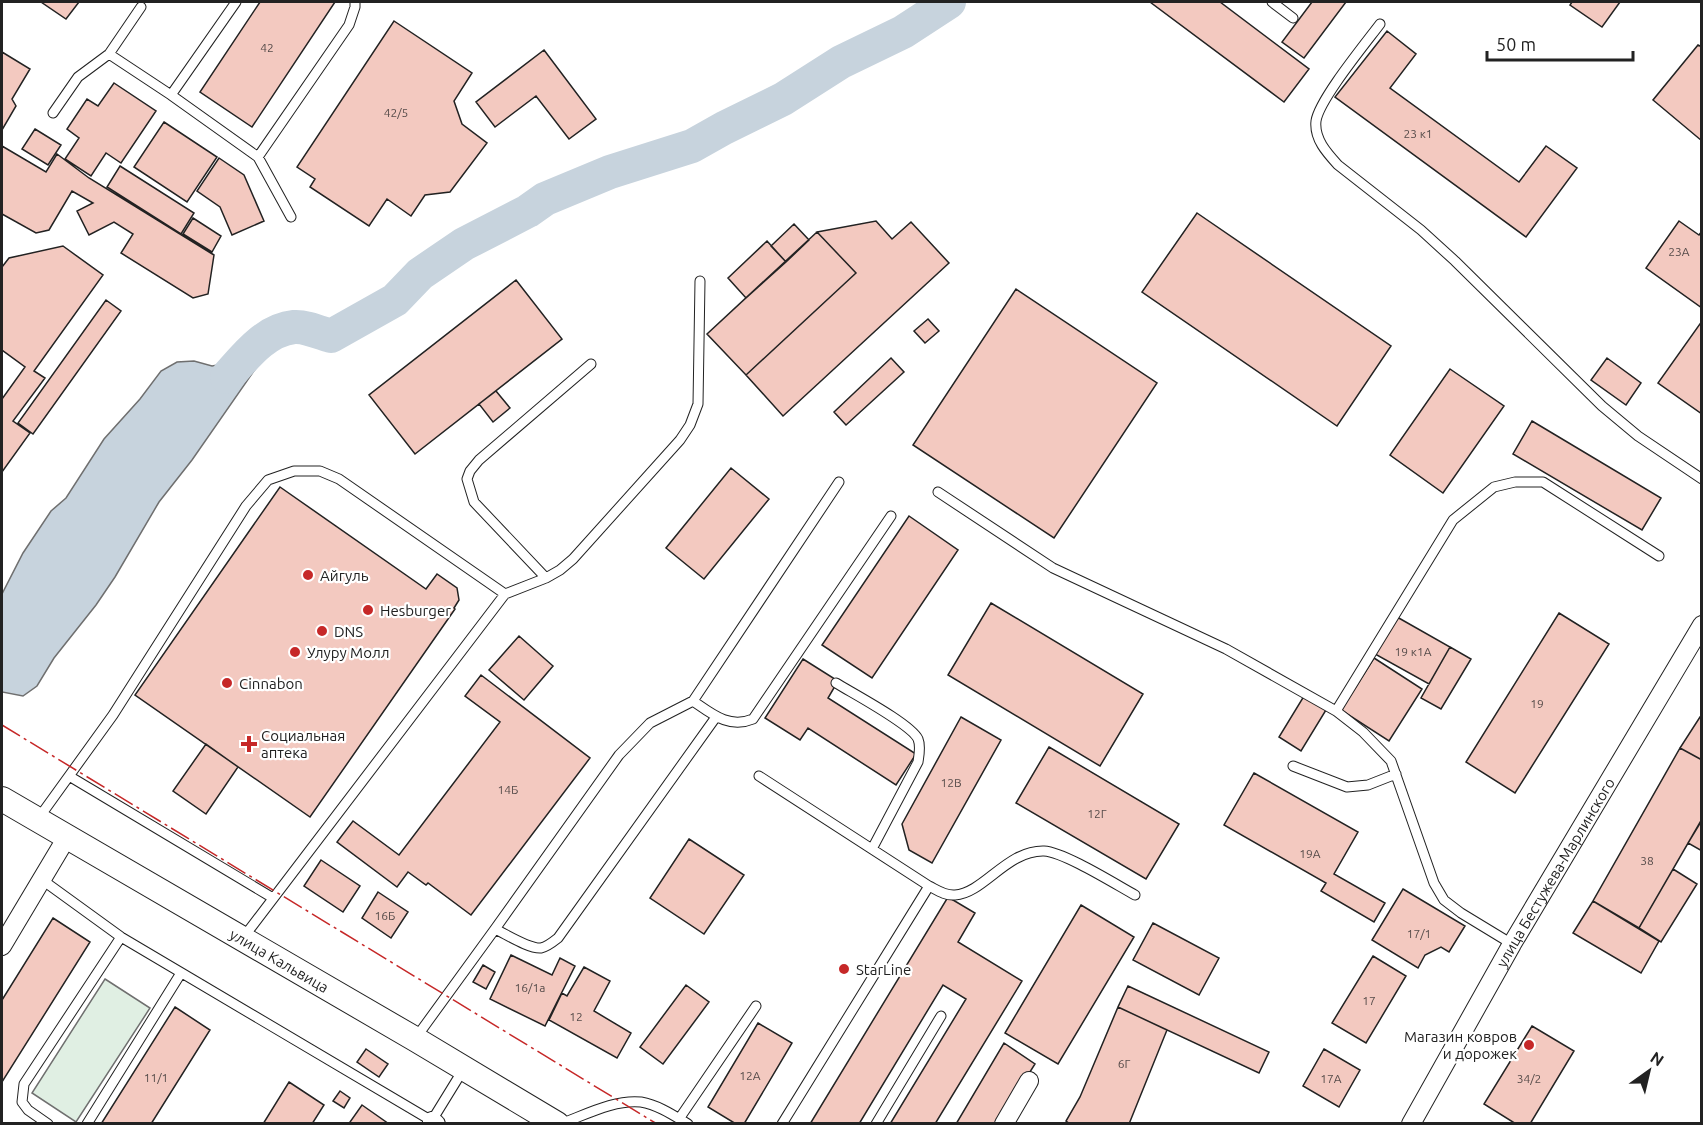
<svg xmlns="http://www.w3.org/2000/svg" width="1703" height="1125" viewBox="0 0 1703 1125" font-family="Ubuntu,sans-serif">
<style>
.green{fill:#e0efe3;stroke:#6f6f6f;stroke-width:1.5}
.water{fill:#c7d3dd;stroke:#6f6f6f;stroke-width:1.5}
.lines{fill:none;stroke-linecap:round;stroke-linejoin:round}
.river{stroke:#c7d3dd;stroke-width:34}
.building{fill:#f3c9c0;stroke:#222;stroke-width:1.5}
.lane-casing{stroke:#222;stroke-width:11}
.street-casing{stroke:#222;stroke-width:20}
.secondary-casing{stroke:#222;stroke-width:26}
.lane{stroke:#fff;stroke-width:9}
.street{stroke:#fff;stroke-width:18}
.secondary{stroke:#fff;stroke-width:24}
.power{stroke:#c62828;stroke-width:1.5;stroke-dasharray:21 4.5 3 4.5;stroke-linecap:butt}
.poi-dot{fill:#c62828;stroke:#fff;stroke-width:2}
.labels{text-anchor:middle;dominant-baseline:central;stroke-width:4.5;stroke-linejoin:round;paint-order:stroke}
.number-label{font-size:12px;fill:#564c4a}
.poi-label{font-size:15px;fill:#222;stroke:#fff;text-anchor:start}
.street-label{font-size:15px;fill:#222;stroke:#fff}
</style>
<rect width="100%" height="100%" fill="#fff"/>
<path class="green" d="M 105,979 L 150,1008 L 76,1122 L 32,1093 Z"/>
<path class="water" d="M 257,343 L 263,358 L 192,460 L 159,502 L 115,577 L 96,605 L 54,658 L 37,686 L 23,696 L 2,692 L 2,594 L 23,553 L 51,511 L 66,498 L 104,439 L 140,399 L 161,371 L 177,362 L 194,361 L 212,366 L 229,363 Z"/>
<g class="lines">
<path class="river" d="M 227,377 C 245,357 265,330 294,327 C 305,326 321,333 331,336 L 395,300 L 420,274 L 464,244 L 528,211 L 545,199 L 610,172 L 692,146 L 724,128 L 783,99 L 841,62 L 903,32 L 949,2"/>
</g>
<path class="building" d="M 41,2 L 79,2 L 66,19 Z
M 260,2 L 335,2 L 252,127 L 200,92 Z
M 1150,2 L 1220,2 L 1309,69 L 1284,102 Z
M 1312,2 L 1346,2 L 1304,58 L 1282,42 Z
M 1572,2 L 1620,2 L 1602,27 L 1570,5 Z
M 394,21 L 472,73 L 454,101 L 462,124 L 487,143 L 450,192 L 425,195 L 411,216 L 387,199 L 369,226 L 310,187 L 315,179 L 297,167 Z
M 1387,31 L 1416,54 L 1390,88 L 1519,182 L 1546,146 L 1577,168 L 1526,237 L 1335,97 Z
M 1698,45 L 1702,47 L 1702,141 L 1653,100 Z
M 544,50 L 596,119 L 569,139 L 536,96 L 495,127 L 476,102 Z
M 2,52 L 30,69 L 12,99 L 16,106 L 2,130 Z
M 114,83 L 156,111 L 121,163 L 106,153 L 91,176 L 65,159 L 79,138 L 67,129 L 87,99 L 98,106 Z
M 164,122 L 217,157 L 187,202 L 134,167 Z
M 35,129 L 61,145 L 48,165 L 22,149 Z
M 2,146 L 46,172 L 57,154 L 89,178 L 214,255 L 208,294 L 193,298 L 121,253 L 133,234 L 114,222 L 89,235 L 77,211 L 93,203 L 72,191 L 49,230 L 36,233 L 2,214 Z
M 219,158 L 244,175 L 264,221 L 232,235 L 220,207 L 197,191 Z
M 120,166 L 194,213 L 181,234 L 107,187 Z
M 1197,213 L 1391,346 L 1337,426 L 1142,292 Z
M 193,218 L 221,236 L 212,252 L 183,234 Z
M 876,221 L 892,239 L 911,222 L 949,263 L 783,416 L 746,375 L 856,273 L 817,232 Z
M 1679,221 L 1699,235 L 1702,231 L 1702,308 L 1646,268 Z
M 794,224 L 809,240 L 786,262 L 771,246 Z
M 817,232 L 856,273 L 746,375 L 707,334 Z
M 767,241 L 786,262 L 746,298 L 728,278 Z
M 63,246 L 103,275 L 34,371 L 45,378 L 13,421 L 30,433 L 2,472 L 2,399 L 25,367 L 2,350 L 2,267 L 9,258 Z
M 516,280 L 562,339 L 415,454 L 369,395 Z
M 1016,289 L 1157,383 L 1054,538 L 913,445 Z
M 106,300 L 121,311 L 33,434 L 18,423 Z
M 928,319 L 939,331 L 925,343 L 914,331 Z
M 1702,321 L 1702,414 L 1658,383 Z
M 891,358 L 904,372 L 846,425 L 834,412 Z
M 1607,358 L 1641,383 L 1626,405 L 1591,380 Z
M 1450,369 L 1504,406 L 1443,493 L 1390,455 Z
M 496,391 L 510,408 L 493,422 L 479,404 Z
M 1532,421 L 1661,498 L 1642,530 L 1513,454 Z
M 731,468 L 769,499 L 704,579 L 666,548 Z
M 280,487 L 426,589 L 437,574 L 457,588 L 459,600 L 454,608 L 455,609 L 310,817 L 135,695 Z
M 909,516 L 958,550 L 872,678 L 822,645 Z
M 991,603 L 1143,694 L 1100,766 L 948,675 Z
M 1559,613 L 1609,644 L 1515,793 L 1466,762 Z
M 1397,617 L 1450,647 L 1429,684 L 1375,654 Z
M 519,636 L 553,666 L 524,700 L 489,670 Z
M 1450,647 L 1471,659 L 1441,709 L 1421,698 Z
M 1374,658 L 1422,689 L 1389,741 L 1341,710 Z
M 803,659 L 838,681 L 828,698 L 916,754 L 896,785 L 808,728 L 800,740 L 765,718 Z
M 481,675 L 590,758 L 471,915 L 428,883 L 426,885 L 408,872 L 397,887 L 337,842 L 353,821 L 399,855 L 500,722 L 465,696 Z
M 1304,696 L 1326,710 L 1301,751 L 1279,737 Z
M 961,717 L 1001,740 L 932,863 L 909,850 L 902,824 Z
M 1700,717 L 1702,718 L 1702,760 L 1680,748 Z
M 206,744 L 238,767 L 206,814 L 173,791 Z
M 1049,747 L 1179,824 L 1146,879 L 1016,803 Z
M 1680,748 L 1702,760 L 1702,819 L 1639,928 L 1593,901 Z
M 1254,773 L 1358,832 L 1334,874 L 1385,903 L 1374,922 L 1321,891 L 1326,883 L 1224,825 Z
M 1702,820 L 1702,851 L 1688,843 Z
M 689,839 L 744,875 L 704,934 L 650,898 Z
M 321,860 L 360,886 L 343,912 L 304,886 Z
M 1673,869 L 1697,884 L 1661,942 L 1639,928 Z
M 1403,889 L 1465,926 L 1449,952 L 1441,947 L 1425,955 L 1418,968 L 1372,940 Z
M 378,892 L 408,912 L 391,938 L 362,918 Z
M 948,897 L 975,913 L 958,942 L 1022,981 L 935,1124 L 890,1124 L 966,999 L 943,985 L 859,1124 L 810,1124 Z
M 1593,901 L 1659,941 L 1641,973 L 1573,933 Z
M 1081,905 L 1134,937 L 1058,1064 L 1005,1033 Z
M 53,918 L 90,942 L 2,1082 L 2,1000 Z
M 1153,923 L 1219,958 L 1199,995 L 1133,960 Z
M 511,955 L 552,975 L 560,958 L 575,966 L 545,1026 L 490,999 Z
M 1373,956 L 1406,976 L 1366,1043 L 1332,1023 Z
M 483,965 L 495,972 L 486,989 L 473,982 Z
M 584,967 L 610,981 L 594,1011 L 631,1033 L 617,1058 L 549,1020 L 562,993 L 567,996 Z
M 686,985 L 709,1002 L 663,1064 L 640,1047 Z
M 1128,986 L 1269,1052 L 1259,1073 L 1118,1007 Z
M 175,1007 L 210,1030 L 151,1124 L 101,1124 Z
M 1118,1007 L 1167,1030 L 1129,1124 L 1070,1124 L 1066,1121 L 1080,1097 Z
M 758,1023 L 792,1043 L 744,1124 L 736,1124 L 708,1107 Z
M 1532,1026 L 1574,1051 L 1530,1124 L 1516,1124 L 1484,1104 Z
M 1004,1043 L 1035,1064 L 997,1124 L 956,1124 Z
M 366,1049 L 388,1064 L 379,1077 L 357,1062 Z
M 1324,1049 L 1360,1070 L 1339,1107 L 1303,1086 Z
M 289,1082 L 324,1105 L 312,1124 L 263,1124 Z
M 340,1091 L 350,1098 L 344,1108 L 333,1101 Z
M 362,1105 L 389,1124 L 353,1124 L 350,1122 Z"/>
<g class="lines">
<g class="lane-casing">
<path id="lane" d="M 236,2 L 171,95 L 258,157 L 349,25 L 355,7 L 355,2
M 1272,2 L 1293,18
M 1380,24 C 1365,44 1319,100 1316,121 C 1314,139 1327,153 1338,165 L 1421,230 L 1455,261 L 1602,406 L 1638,436 L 1702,479
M 109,54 L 141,7
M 53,113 L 78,77 L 109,54 L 171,95
M 258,157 L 291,217
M 938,492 L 1053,568 L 1226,649 L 1336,711 L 1363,732 L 1391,761 L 1434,883 L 1444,900 L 1461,913 L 1512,944
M 546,578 L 560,570 L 573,559 L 680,440 L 690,425 L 698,404 L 700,281
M 505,594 L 546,578 L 474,502 L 467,479 L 470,471 L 479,460 L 591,364
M 836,683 C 852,693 911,724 918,739 C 921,746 919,755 918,762 L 872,849
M 693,701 C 712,714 729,729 753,719 L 891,516
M 1336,711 L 1453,520 L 1494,487 L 1515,482 L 1543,482 L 1659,556
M 1293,766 L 1347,787 L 1368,785 L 1396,774
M 69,776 L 273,898
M 759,776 L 929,886 L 782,1124
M 38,819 L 113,715 L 246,506 L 268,480 L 294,471 L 320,471 L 339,479 L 505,594 L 243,938
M 41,879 L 121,937 L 432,1121
M 929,886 C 937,890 945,896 955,895 C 984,893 1007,850 1044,851 C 1064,852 1115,884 1135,895
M 495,929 C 506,934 529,949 541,948 C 547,947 553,942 558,938 L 716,717
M 415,1039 L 495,929 L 619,755 L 650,723 L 693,701 L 839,482
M 679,1119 L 756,1006
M 431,1122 L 463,1070
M 48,1124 L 28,1110 L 22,1102 L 24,1084 L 121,937
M 87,1124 L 181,973
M 560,1124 C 585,1115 615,1099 641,1102 C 658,1105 673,1115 688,1124
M 876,1124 L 941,1016"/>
</g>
<g class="street-casing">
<g id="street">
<path d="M 2,946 L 67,837"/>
<path d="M 432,1121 L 436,1124"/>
<path d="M 1004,1124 L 1029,1081"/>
<path id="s1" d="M 1411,1124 L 1512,944 L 1702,625"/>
</g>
</g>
<g class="secondary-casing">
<g id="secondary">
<path id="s2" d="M 2,799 L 415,1039 L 557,1124"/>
</g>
</g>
<use href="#lane" class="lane"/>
<use href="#street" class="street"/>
<use href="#secondary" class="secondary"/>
<path class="power" d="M 2,725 L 657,1124"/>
</g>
<g class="poi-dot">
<circle cx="308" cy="575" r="6"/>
<circle cx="368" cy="610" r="6"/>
<circle cx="322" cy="631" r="6"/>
<circle cx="295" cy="652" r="6"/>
<circle cx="227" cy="683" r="6"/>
<path d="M246 735h6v6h6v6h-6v6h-6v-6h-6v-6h6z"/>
<circle cx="844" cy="969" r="6"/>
<circle cx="1529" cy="1045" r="6"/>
</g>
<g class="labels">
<g class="number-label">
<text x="267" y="47">42</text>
<text x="396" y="112">42/5</text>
<text x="1418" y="133">23 к1</text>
<text x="1679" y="251">23А</text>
<text x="1413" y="651">19 к1А</text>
<text x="1537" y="703">19</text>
<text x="951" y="782">12В</text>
<text x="508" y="789">14Б</text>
<text x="1097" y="813">12Г</text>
<text x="1310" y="853">19А</text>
<text x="1647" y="860">38</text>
<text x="385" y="915">16Б</text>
<text x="1419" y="933">17/1</text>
<text x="530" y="987">16/1а</text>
<text x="1369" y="1000">17</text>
<text x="576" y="1016">12</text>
<text x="1124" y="1063">6Г</text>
<text x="750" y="1075">12А</text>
<text x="156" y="1077">11/1</text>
<text x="1331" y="1078">17А</text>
<text x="1529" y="1078">34/2</text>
</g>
<g class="poi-label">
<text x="320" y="575">Айгуль</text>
<text x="380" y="610">Hesburger</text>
<text x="334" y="631">DNS</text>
<text x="307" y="652">Улуру Молл</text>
<text x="239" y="683">Cinnabon</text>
<text x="261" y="735">Социальная<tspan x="261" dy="17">аптека</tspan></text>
<text x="856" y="969">StarLine</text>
<text x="1517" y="1036" text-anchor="end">Магазин ковров<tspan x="1517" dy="17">и дорожек</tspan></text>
</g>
<g class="street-label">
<text stroke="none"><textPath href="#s1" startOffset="290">улица Бестужева-Марлинского</textPath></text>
<text stroke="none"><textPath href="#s2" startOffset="321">улица Кальвица</textPath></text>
</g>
</g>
<rect width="1703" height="1125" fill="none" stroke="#222222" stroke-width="6"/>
<g transform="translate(1649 1071) rotate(34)" stroke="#ffffff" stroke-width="4.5" paint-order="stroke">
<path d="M0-4.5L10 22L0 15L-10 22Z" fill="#222222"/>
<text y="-9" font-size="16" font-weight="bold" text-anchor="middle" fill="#222222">N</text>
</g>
<path d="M1487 51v9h146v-9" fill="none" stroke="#222222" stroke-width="3"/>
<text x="1496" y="51" font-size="18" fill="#222222" stroke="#ffffff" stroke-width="4.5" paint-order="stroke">50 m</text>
</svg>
